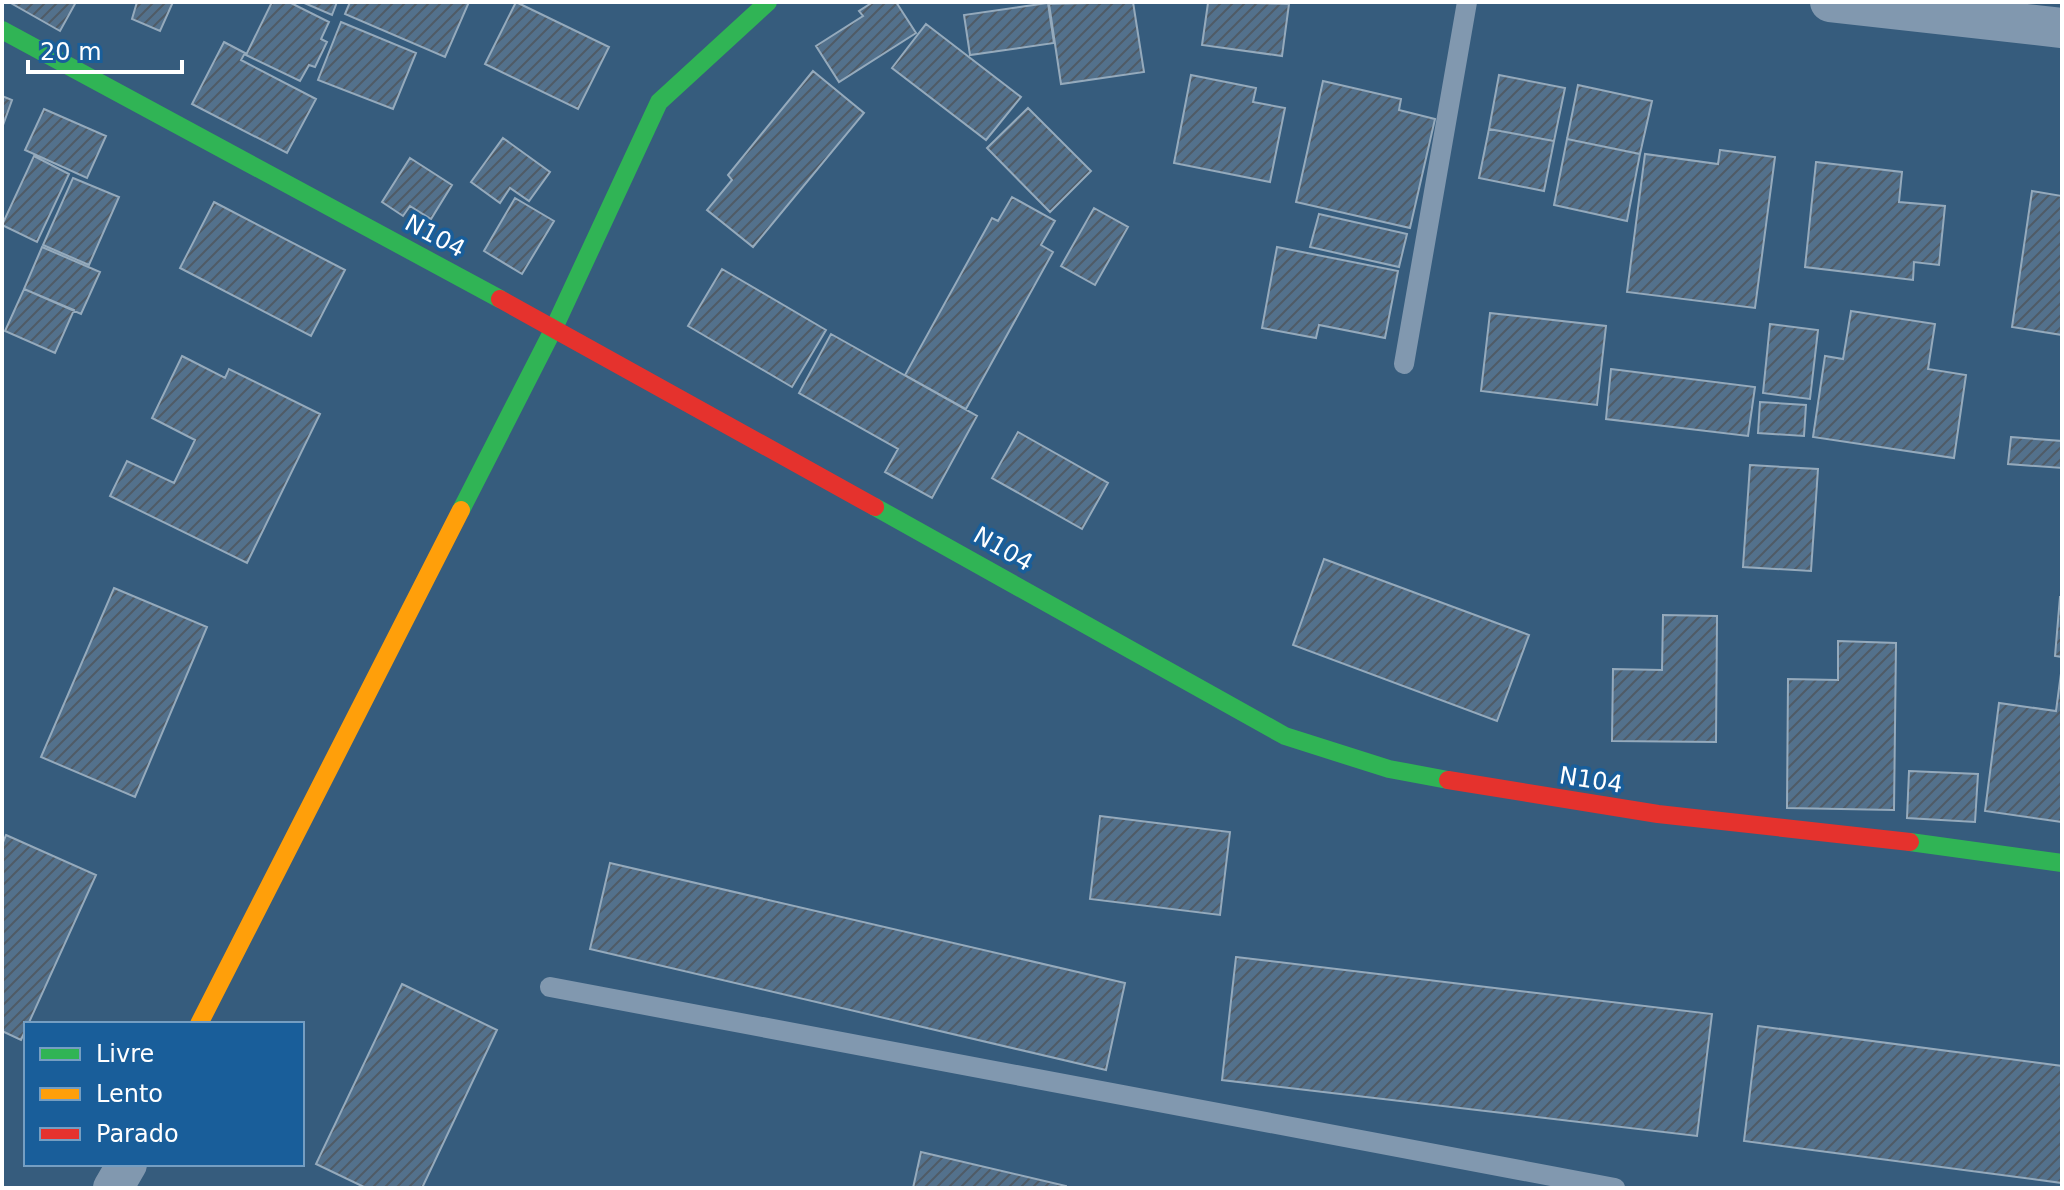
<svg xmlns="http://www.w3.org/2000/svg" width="2064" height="1190" viewBox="0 0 2064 1190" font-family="'DejaVu Sans',sans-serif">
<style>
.building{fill:url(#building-hatch);stroke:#95aabc;stroke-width:2}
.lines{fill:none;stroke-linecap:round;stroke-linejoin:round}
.lane{stroke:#8198af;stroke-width:20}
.street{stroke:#8198af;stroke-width:40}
.fast{stroke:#30b455;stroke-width:18}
.slow{stroke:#ff9f0a;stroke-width:18}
.jam{stroke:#e5322d;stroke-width:18}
.labels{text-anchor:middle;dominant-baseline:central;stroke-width:7;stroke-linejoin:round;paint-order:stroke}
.street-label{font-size:24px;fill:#fff;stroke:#195e9a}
</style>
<defs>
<pattern id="building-hatch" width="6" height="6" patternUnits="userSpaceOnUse" patternTransform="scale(2)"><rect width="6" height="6" fill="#53718c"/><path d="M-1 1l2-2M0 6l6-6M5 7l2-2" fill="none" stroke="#4f5b66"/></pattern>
</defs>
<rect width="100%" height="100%" fill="#365c7d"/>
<path class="building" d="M 9,2 L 76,2 L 60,31 Z
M 137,2 L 173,2 L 160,31 L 132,19 Z
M 272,2 L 289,2 L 329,22 L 321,39 L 327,42 L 315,67 L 309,65 L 300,81 L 246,55 Z
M 302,2 L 337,2 L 332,15 Z
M 350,2 L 469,2 L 445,57 L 345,14 Z
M 516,2 L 609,47 L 578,109 L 485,64 Z
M 873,2 L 896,2 L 916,33 L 839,82 L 816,46 L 863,16 L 859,11 Z
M 1133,2 L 1144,72 L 1061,84 L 1049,4 Z
M 1219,2 L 1289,4 L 1282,56 L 1202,45 L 1208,3 Z
M 1048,3 L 1054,43 L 970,55 L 964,15 Z
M 341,22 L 416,53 L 393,109 L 318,80 Z
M 926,24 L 1021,97 L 986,140 L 892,68 Z
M 224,42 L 245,53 L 241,60 L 316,99 L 287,153 L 192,104 Z
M 813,71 L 864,113 L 753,247 L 707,210 L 732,180 L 728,175 Z
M 1191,75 L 1256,88 L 1253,102 L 1285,108 L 1270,182 L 1174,163 Z
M 1499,75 L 1565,88 L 1554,141 L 1489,129 Z
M 1323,81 L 1401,99 L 1399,110 L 1435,119 L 1410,228 L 1296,202 Z
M 1578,85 L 1652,101 L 1640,154 L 1567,139 Z
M 2,96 L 12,100 L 2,128 Z
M 1028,108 L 1091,171 L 1050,212 L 987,148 Z
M 44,109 L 106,136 L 87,178 L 25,150 Z
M 1489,129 L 1554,141 L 1544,191 L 1479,178 Z
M 503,138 L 550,172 L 529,201 L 510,188 L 500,203 L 471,182 Z
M 1567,139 L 1640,154 L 1627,221 L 1554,205 Z
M 1720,150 L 1775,157 L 1755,308 L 1627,292 L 1645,154 L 1718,164 Z
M 34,156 L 69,174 L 37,242 L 2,225 Z
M 410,158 L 452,185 L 431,219 L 410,206 L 403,216 L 382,202 Z
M 1816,162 L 1902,172 L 1899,202 L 1945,206 L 1939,265 L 1914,262 L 1913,280 L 1805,267 Z
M 73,178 L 119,197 L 89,265 L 43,245 Z
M 2032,191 L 2062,196 L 2062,335 L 2012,327 Z
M 1012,197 L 1055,221 L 1041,245 L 1053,252 L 966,409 L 905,375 L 992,218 L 998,221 Z
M 515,198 L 554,221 L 522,274 L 484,251 Z
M 214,202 L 345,270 L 311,336 L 180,268 Z
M 1094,208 L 1128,227 L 1095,285 L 1061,266 Z
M 1319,214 L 1407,234 L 1399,267 L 1310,247 Z
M 42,247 L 100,272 L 81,314 L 24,289 Z
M 1277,247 L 1398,271 L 1385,338 L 1319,325 L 1316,338 L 1262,328 Z
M 722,269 L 826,330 L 792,387 L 688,326 Z
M 24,289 L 74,310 L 55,353 L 5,331 Z
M 1851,311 L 1935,324 L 1928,369 L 1966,375 L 1954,458 L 1813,437 L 1825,356 L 1843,359 Z
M 1490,313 L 1606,326 L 1597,405 L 1481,391 Z
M 1770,324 L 1818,330 L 1810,399 L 1763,393 Z
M 831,334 L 977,416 L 932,498 L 885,472 L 898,449 L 799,393 Z
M 182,356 L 225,378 L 229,369 L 320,414 L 247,563 L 110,496 L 127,461 L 174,483 L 195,440 L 152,418 Z
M 1611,369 L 1755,387 L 1748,436 L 1606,419 Z
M 1760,402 L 1806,405 L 1804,436 L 1758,433 Z
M 1018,432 L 1108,483 L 1082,529 L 992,478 Z
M 2011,437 L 2062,441 L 2062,468 L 2008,464 Z
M 1750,465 L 1818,469 L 1811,571 L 1743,567 Z
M 1324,559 L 1529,635 L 1497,721 L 1293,645 Z
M 114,588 L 207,627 L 135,797 L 41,757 Z
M 2060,597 L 2062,597 L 2062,657 L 2055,656 Z
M 1663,615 L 1717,616 L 1716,742 L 1612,741 L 1613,669 L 1662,670 Z
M 1838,641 L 1896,643 L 1894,810 L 1787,808 L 1788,679 L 1838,680 Z
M 2062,666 L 2062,822 L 1985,811 L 1999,703 L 2056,711 Z
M 1909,771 L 1978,774 L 1975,822 L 1907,818 Z
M 1100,816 L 1230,832 L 1220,915 L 1090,899 Z
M 6,835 L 96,875 L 21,1040 L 2,1031 L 2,845 Z
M 610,863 L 1125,983 L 1106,1070 L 590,949 Z
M 1236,957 L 1712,1014 L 1697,1136 L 1222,1080 Z
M 402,984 L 497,1030 L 422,1188 L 366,1188 L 316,1164 Z
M 1758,1026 L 2062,1066 L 2062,1183 L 1744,1141 Z
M 921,1152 L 1066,1186 L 1066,1188 L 913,1188 Z"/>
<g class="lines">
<path class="lane" d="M 1404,364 L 1467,2
M 550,987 L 1615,1188"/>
<path class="street" d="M 1830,2 L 2062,28
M 113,1188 L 127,1164"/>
<path class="fast" d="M 2,30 L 500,299
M 875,507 L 1285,736 L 1389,769 L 1448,780
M 461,510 L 554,328 L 659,102 L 768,2
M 1910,842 L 2062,863"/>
<path class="slow" d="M 199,1024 L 461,510"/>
<path class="jam" d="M 500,299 L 875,507
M 1448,780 L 1658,814 L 1910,842"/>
</g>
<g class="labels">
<g class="street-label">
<text transform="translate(435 236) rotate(28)">N104</text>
<text transform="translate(1003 549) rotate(30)">N104</text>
<text transform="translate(1591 780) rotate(9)">N104</text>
</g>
</g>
<rect width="2064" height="1190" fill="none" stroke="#ffffff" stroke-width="8"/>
<rect x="24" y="1022" width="280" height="144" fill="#195e9a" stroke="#759ec2" stroke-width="2"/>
<rect x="40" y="1048" width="40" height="12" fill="#30b455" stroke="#759ec2" stroke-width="2"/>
<text x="96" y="1062" font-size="24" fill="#ffffff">Livre</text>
<rect x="40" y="1088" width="40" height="12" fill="#ff9f0a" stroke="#759ec2" stroke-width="2"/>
<text x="96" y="1102" font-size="24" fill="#ffffff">Lento</text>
<rect x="40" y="1128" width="40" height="12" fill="#e5322d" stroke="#759ec2" stroke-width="2"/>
<text x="96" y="1142" font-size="24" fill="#ffffff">Parado</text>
<path d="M28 60v12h154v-12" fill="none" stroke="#ffffff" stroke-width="4"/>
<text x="40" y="60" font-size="24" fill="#ffffff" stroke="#195e9a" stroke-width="6" paint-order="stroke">20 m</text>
</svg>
